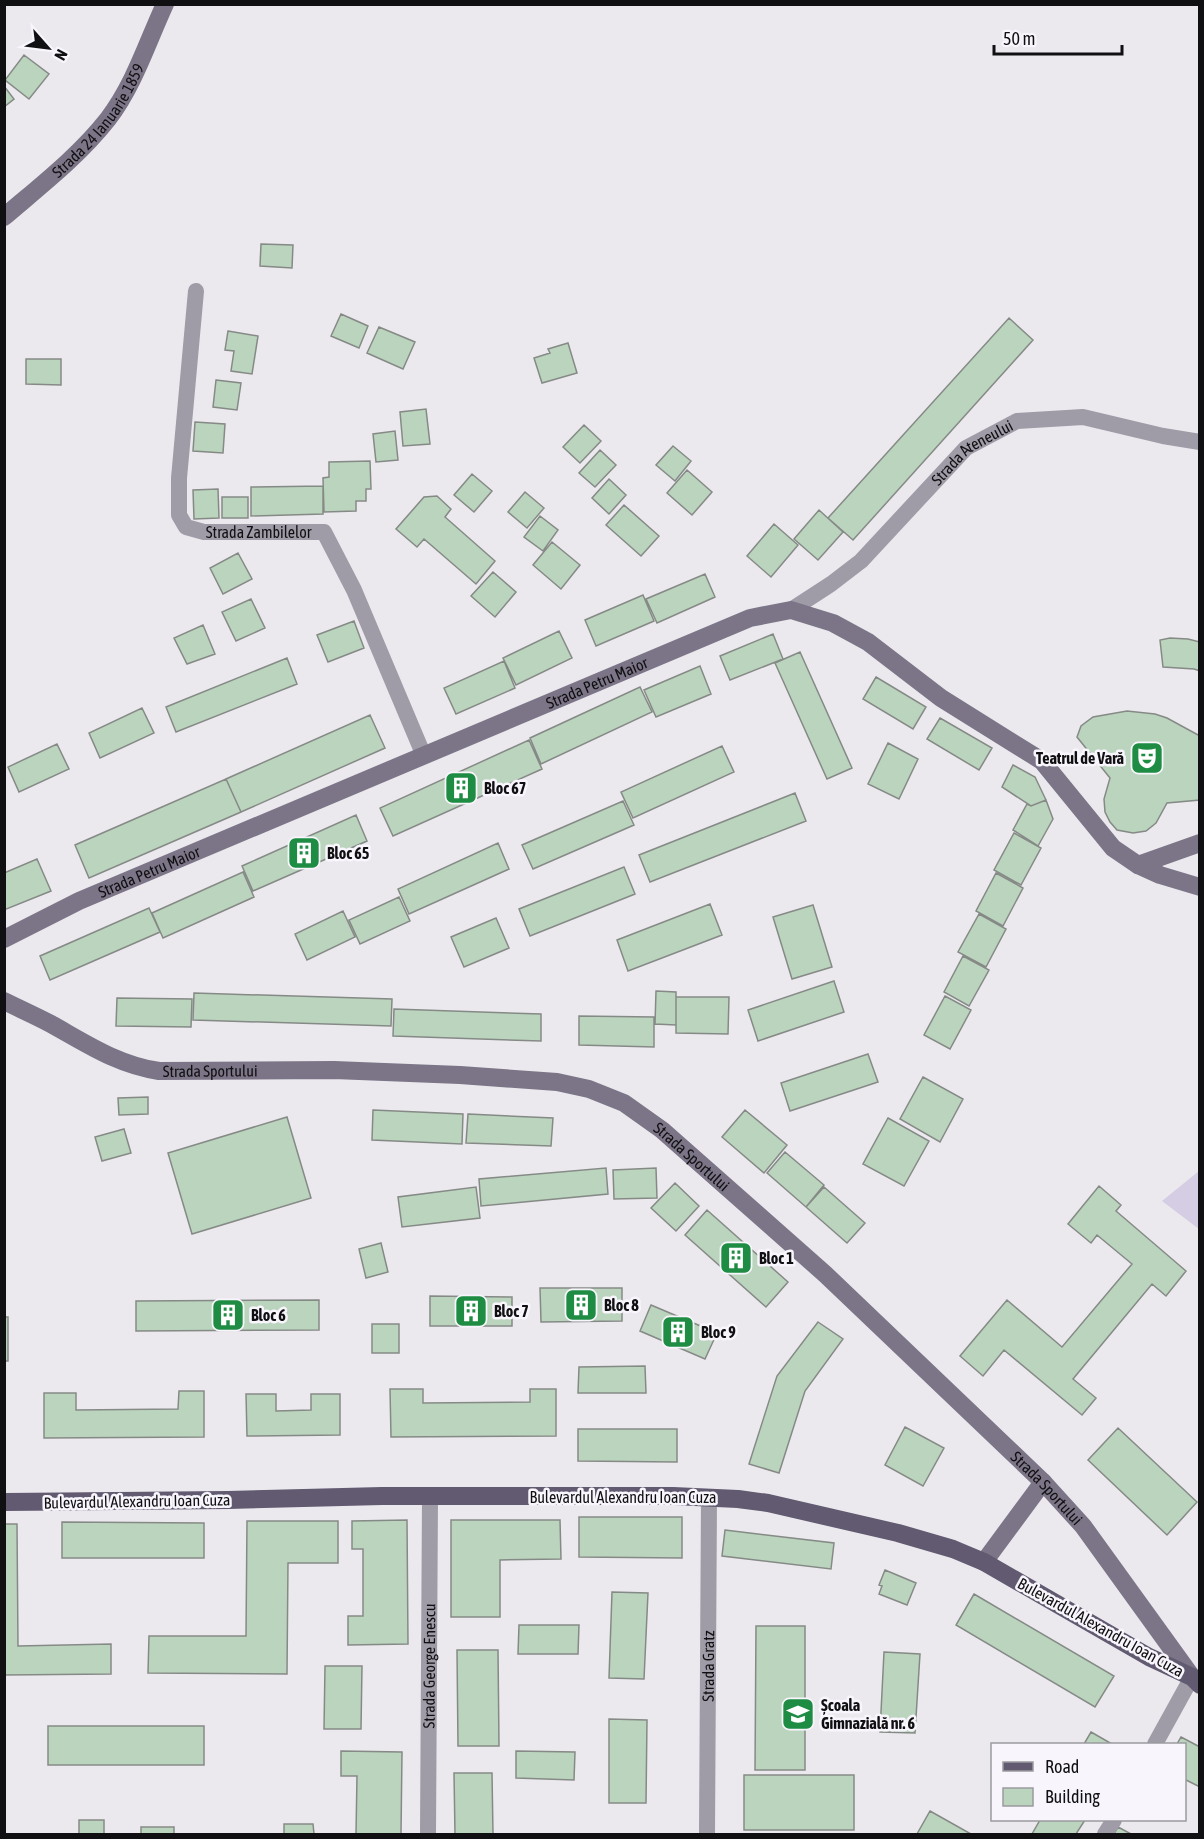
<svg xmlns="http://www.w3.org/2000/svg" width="1204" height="1839" viewBox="0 0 1204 1839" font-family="'Asap Condensed',sans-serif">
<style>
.green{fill:#d4cde3}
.building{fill:#bad4be;stroke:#868a86;stroke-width:1.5}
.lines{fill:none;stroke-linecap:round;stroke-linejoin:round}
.street{stroke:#9f9ba7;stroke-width:16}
.secondary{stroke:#7b7587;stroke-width:18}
.primary{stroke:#615a70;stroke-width:18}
.labels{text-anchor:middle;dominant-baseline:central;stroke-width:5;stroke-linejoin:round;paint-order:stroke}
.street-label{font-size:16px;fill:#100f11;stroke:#f8f6fc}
.poi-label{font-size:16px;font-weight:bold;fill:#100f11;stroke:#f8f6fc;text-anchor:start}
</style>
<rect width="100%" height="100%" fill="#ebe9ee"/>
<path class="green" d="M 1199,1171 L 1199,1229 L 1162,1201 Z"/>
<path class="building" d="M 24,55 L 49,74 L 29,99 L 5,80 Z
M 4,86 L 14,99 L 4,107 Z
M 261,244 L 293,245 L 292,268 L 260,266 Z
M 341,314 L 368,326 L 359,348 L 331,336 Z
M 1009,318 L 1033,340 L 853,540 L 828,518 Z
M 379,327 L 415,342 L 403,369 L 367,353 Z
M 228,331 L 258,336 L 252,374 L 231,371 L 234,351 L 225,350 Z
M 568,343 L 577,373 L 542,383 L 534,358 L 550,353 L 548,349 Z
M 26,359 L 61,359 L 61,385 L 26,384 Z
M 216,380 L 241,383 L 237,410 L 213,407 Z
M 426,409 L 430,444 L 403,446 L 400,412 Z
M 195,422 L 225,424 L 223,453 L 193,451 Z
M 584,425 L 601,441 L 580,463 L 563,447 Z
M 395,431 L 398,460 L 376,462 L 373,434 Z
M 673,446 L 691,461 L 675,481 L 656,465 Z
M 600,450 L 616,465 L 595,487 L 579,473 Z
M 370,461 L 371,489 L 366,489 L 366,501 L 356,501 L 356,511 L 324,512 L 323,478 L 329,477 L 329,462 Z
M 687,470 L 712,492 L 692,515 L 667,493 Z
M 472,474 L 492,491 L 474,512 L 454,495 Z
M 609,479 L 626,495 L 609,514 L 592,498 Z
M 323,486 L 323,514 L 251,516 L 251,487 Z
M 218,489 L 219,518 L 194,519 L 193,490 Z
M 525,492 L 544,508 L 527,528 L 508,512 Z
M 437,496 L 451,509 L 445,517 L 495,561 L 476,584 L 424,539 L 417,547 L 396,529 L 424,497 Z
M 222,497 L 248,497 L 248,518 L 222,518 Z
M 624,505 L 659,536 L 641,556 L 606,525 Z
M 819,510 L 843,532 L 818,560 L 794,539 Z
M 540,516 L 558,530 L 543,551 L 524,537 Z
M 774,524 L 798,545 L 771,577 L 747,556 Z
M 552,542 L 580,565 L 561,589 L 533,565 Z
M 238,553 L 252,579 L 223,594 L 210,568 Z
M 493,572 L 516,592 L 495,617 L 471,596 Z
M 705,574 L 715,597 L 657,623 L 646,599 Z
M 643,595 L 654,621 L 596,646 L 585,620 Z
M 251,599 L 265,628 L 236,641 L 222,612 Z
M 354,621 L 364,648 L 328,662 L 317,635 Z
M 203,625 L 215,654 L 187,664 L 174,638 Z
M 559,631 L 572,658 L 516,685 L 503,658 Z
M 773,634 L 783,659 L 730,680 L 720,656 Z
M 1170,638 L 1188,639 L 1200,642 L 1200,671 L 1194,669 L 1163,667 L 1160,640 Z
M 800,652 L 852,768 L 827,779 L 775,663 Z
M 287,658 L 297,684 L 176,732 L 166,707 Z
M 504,661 L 515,688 L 456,714 L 444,688 Z
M 700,666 L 711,694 L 656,717 L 644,690 Z
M 876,677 L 926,707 L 913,729 L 863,699 Z
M 640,687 L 652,712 L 541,764 L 530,738 Z
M 142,708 L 154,733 L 100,758 L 89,733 Z
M 1127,711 L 1155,714 L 1167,718 L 1200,736 L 1200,800 L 1167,803 L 1156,823 L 1146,831 L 1133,833 L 1117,830 L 1110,822 L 1105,812 L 1104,799 L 1110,778 L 1077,737 L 1081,726 L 1093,717 Z
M 370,715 L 385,748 L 241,812 L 226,779 Z
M 940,718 L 992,748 L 979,770 L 927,739 Z
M 529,740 L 542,769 L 393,836 L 380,808 Z
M 888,743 L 918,759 L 899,799 L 868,784 Z
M 57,744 L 69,769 L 19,792 L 8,767 Z
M 722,746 L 734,772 L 633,818 L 621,792 Z
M 1013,765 L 1035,777 L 1046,800 L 1031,806 L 1002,787 Z
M 226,779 L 241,812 L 89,878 L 75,845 Z
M 795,793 L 806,821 L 650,882 L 639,855 Z
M 1046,800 L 1053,819 L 1038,846 L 1013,830 L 1027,804 L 1031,806 Z
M 623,801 L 634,825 L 533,869 L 522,845 Z
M 356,815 L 367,841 L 253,891 L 242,866 Z
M 1014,833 L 1041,848 L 1021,885 L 994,870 Z
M 498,843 L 509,869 L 409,914 L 398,889 Z
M 37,859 L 51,891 L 4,910 L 4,873 Z
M 624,867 L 635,894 L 530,936 L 519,909 Z
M 243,872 L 254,897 L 163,938 L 152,913 Z
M 996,873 L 1023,888 L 1003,926 L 976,911 Z
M 399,897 L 410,921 L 360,944 L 349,920 Z
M 710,904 L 722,935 L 628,971 L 617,940 Z
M 813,905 L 832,967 L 792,979 L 773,917 Z
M 149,908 L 160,932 L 50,980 L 40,956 Z
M 343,911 L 355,937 L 307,960 L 295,934 Z
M 979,914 L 1006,929 L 986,967 L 958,952 Z
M 496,918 L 509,948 L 464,967 L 451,937 Z
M 963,956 L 989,970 L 969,1006 L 944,992 Z
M 834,981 L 844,1012 L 758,1041 L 748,1010 Z
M 656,991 L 676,992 L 676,1025 L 655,1024 Z
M 194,993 L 392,999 L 391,1026 L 193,1020 Z
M 945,996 L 971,1010 L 950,1049 L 924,1035 Z
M 676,997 L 729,997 L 728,1034 L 676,1033 Z
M 117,998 L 192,999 L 191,1027 L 116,1026 Z
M 394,1009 L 541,1014 L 541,1041 L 393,1036 Z
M 579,1016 L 654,1017 L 654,1047 L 579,1045 Z
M 868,1054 L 878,1082 L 790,1111 L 781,1083 Z
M 923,1077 L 963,1099 L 940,1142 L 900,1119 Z
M 148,1097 L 148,1114 L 119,1115 L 118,1098 Z
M 373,1110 L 463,1114 L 462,1144 L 372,1140 Z
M 745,1110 L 787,1145 L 764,1173 L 722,1137 Z
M 468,1114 L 553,1118 L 551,1146 L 466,1143 Z
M 287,1117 L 311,1198 L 192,1234 L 168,1153 Z
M 888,1118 L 929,1141 L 904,1186 L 863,1164 Z
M 124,1129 L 131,1153 L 102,1161 L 95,1137 Z
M 785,1152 L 824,1185 L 806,1207 L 767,1173 Z
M 606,1168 L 608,1194 L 481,1206 L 479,1179 Z
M 656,1168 L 657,1198 L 614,1199 L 613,1170 Z
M 675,1183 L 699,1206 L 676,1231 L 651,1208 Z
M 1099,1186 L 1121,1205 L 1116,1211 L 1186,1271 L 1166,1296 L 1152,1284 L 1073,1379 L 1096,1398 L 1082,1415 L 1004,1350 L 983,1376 L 960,1356 L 1007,1300 L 1062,1347 L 1132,1264 L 1097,1235 L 1091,1243 L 1068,1224 Z
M 476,1187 L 480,1218 L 402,1227 L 398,1197 Z
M 824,1187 L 865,1223 L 847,1243 L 806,1207 Z
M 707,1210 L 788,1282 L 766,1307 L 685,1235 Z
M 381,1243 L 388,1272 L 366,1278 L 359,1249 Z
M 540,1288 L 622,1288 L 622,1321 L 541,1322 Z
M 430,1296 L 512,1297 L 512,1326 L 430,1326 Z
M 319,1300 L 319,1330 L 136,1331 L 136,1301 Z
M 651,1305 L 717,1333 L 705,1359 L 640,1331 Z
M 4,1317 L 8,1317 L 8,1361 L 4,1361 Z
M 818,1322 L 843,1339 L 805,1391 L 779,1473 L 749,1464 L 777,1376 Z
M 372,1324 L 399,1324 L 399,1353 L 372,1353 Z
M 645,1366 L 646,1393 L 578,1393 L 579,1367 Z
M 390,1389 L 423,1389 L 423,1403 L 530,1402 L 530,1389 L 556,1389 L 556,1436 L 391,1437 Z
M 179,1391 L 204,1391 L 204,1437 L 44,1438 L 44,1393 L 76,1393 L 76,1410 L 178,1409 Z
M 246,1394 L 276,1394 L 276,1411 L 311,1410 L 311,1394 L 340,1394 L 340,1435 L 247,1436 Z
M 905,1427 L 944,1448 L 923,1486 L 885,1465 Z
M 1118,1428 L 1197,1502 L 1167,1535 L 1088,1460 Z
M 578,1429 L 677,1429 L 677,1462 L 578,1461 Z
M 579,1517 L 682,1517 L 682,1558 L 579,1557 Z
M 407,1520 L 408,1644 L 348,1645 L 348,1616 L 363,1616 L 363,1549 L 352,1549 L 352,1521 Z
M 451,1520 L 560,1520 L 561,1559 L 500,1560 L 500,1617 L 451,1617 Z
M 247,1521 L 338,1521 L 338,1563 L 288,1563 L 287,1674 L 148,1673 L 149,1636 L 246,1636 Z
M 62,1522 L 204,1523 L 204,1558 L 62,1558 Z
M 4,1524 L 17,1524 L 18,1646 L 111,1644 L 111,1674 L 4,1675 Z
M 725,1530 L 834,1543 L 831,1569 L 722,1556 Z
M 885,1570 L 916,1583 L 907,1605 L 879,1594 L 882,1586 L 879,1585 Z
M 612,1592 L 648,1593 L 644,1679 L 609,1678 Z
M 974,1594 L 1114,1676 L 1095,1707 L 956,1625 Z
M 519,1625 L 579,1625 L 578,1654 L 518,1654 Z
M 756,1626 L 805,1626 L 805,1770 L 755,1770 Z
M 457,1650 L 498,1650 L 499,1746 L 458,1746 Z
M 884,1652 L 920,1654 L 915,1733 L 880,1732 Z
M 325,1666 L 362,1666 L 361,1729 L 324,1729 Z
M 609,1719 L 647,1720 L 646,1803 L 609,1803 Z
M 48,1726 L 204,1726 L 204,1765 L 48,1765 Z
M 1091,1732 L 1112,1744 L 1084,1744 Z
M 1181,1737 L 1200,1747 L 1200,1787 L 1184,1779 L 1184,1744 L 1177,1744 Z
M 341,1751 L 402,1752 L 401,1834 L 356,1834 L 357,1776 L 341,1776 Z
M 516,1751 L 575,1752 L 574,1780 L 516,1778 Z
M 454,1773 L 492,1773 L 493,1834 L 455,1834 Z
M 744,1775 L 854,1775 L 854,1830 L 744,1830 Z
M 930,1811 L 971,1834 L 917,1834 Z
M 79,1820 L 104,1820 L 104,1834 L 79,1834 Z
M 1040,1820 L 1085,1820 L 1076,1834 L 1032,1834 Z
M 284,1824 L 313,1824 L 314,1834 L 284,1834 Z
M 141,1827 L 174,1827 L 174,1834 L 141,1834 Z
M 1118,1827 L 1131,1834 L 1114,1834 Z"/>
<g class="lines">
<g class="street">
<path id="s1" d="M 196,291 L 179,478 L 179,515 L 186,527 L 204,532 L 324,532 L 354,590 L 424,756"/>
<path id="s2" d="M 791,610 L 831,584 L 861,561 L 966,448 L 1017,421 L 1083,417 L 1163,436 L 1200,442"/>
<path d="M 1155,1744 L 1192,1677"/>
<path id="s3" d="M 428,1834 L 430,1496"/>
<path id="s4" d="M 707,1834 L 709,1497"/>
<path d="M 1105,1834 L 1114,1820"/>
</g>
<g class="secondary">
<path id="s5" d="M 4,217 C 40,186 78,157 108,119 C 134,85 147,43 165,4"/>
<path d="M 1138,865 L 1200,843"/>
<path id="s6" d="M 4,939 L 79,901 L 750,618 L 791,610 L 833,623 L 868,642 L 941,698 L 1042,761 L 1113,848 L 1138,865 L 1160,875 L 1200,887"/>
<path id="s7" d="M 4,1001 C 20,1009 36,1016 51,1024 C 87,1044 118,1065 159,1071 L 334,1070 L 460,1075 L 557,1082 L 589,1089 L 624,1103 L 662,1130 L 825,1274 L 1043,1482 L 1083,1526 L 1192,1677"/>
<path d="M 984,1562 L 1043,1482"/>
</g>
<path class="primary" d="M 4,1502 L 228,1500 L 382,1496 L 673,1496 L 738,1499 L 768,1503 L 898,1533 L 953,1549 L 984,1562 L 1149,1657 L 1192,1677 L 1200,1685"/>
</g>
<defs>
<g id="theatre-square" transform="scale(1.725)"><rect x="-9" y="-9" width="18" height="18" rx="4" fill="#1e8c43" stroke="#f8f6fc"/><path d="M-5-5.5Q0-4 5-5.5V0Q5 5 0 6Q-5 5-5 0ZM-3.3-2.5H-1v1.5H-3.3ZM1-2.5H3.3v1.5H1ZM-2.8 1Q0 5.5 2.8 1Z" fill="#fff"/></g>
<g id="building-square" transform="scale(1.725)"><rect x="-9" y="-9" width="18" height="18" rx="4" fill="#1e8c43" stroke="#f8f6fc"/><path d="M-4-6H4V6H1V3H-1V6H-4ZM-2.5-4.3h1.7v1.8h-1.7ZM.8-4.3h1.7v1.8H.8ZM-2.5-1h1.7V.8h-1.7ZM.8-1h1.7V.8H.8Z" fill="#fff"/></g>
<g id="school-square" transform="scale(1.725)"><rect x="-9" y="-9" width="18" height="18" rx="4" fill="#1e8c43" stroke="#f8f6fc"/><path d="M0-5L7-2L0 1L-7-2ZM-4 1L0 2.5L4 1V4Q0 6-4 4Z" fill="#fff"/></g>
</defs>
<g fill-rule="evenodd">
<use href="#theatre-square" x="1147" y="758"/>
<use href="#building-square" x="461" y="788"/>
<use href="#building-square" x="304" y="853"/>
<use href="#building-square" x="736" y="1258"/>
<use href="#building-square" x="581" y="1305"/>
<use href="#building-square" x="471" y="1311"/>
<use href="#building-square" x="228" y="1315"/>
<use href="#building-square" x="678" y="1332"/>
<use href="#school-square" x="798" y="1714"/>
</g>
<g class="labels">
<g class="street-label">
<text stroke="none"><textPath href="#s5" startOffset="136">Strada 24 Ianuarie 1859</textPath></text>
<text stroke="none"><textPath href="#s2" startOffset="242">Strada Ateneului</textPath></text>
<text stroke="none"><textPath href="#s1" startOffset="312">Strada Zambilelor</textPath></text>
<text stroke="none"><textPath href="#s6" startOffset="646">Strada Petru Maior</textPath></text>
<text stroke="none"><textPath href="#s6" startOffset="160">Strada Petru Maior</textPath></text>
<text stroke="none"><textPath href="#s7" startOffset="222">Strada Sportului</textPath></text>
<text stroke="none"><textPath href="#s7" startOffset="726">Strada Sportului</textPath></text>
<text stroke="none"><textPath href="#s7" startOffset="1212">Strada Sportului</textPath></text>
<text x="623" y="1497">Bulevardul Alexandru Ioan Cuza</text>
<text transform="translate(137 1501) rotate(-1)">Bulevardul Alexandru Ioan Cuza</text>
<text transform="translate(1101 1627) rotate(29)">Bulevardul Alexandru Ioan Cuza</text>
<text stroke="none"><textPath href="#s3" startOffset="168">Strada George Enescu</textPath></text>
<text stroke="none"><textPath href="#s4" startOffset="168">Strada Gratz</textPath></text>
</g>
<g class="poi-label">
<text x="1124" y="758" text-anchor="end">Teatrul de Vară</text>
<text x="484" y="788">Bloc 67</text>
<text x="327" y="853">Bloc 65</text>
<text x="759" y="1258">Bloc 1</text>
<text x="604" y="1305">Bloc 8</text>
<text x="494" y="1311">Bloc 7</text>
<text x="251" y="1315">Bloc 6</text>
<text x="701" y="1332">Bloc 9</text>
<text x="821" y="1705">Școala<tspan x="821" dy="18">Gimnazială nr. 6</tspan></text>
</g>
</g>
<rect width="1204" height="1839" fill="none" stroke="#100f11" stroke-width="12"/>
<rect x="991" y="1743" width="195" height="78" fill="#f8f6fc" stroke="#9b9a9e" stroke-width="1.5"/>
<rect x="1003" y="1762" width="30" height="9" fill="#615a70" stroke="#9b9a9e" stroke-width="1.5"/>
<text x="1045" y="1773" font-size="18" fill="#100f11">Road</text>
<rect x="1003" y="1788" width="30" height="18" fill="#bad4be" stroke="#9b9a9e" stroke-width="1.5"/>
<text x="1045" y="1803" font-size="18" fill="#100f11">Building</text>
<g transform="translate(48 48) rotate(118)" stroke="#f8f6fc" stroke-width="4.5" paint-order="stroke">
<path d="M0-4.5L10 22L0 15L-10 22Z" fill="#100f11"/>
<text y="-9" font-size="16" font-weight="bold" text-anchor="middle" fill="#100f11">N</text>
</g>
<path d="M994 45v9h128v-9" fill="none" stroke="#100f11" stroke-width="3"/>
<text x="1003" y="45" font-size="18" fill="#100f11" stroke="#f8f6fc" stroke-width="4.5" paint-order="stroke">50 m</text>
</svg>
